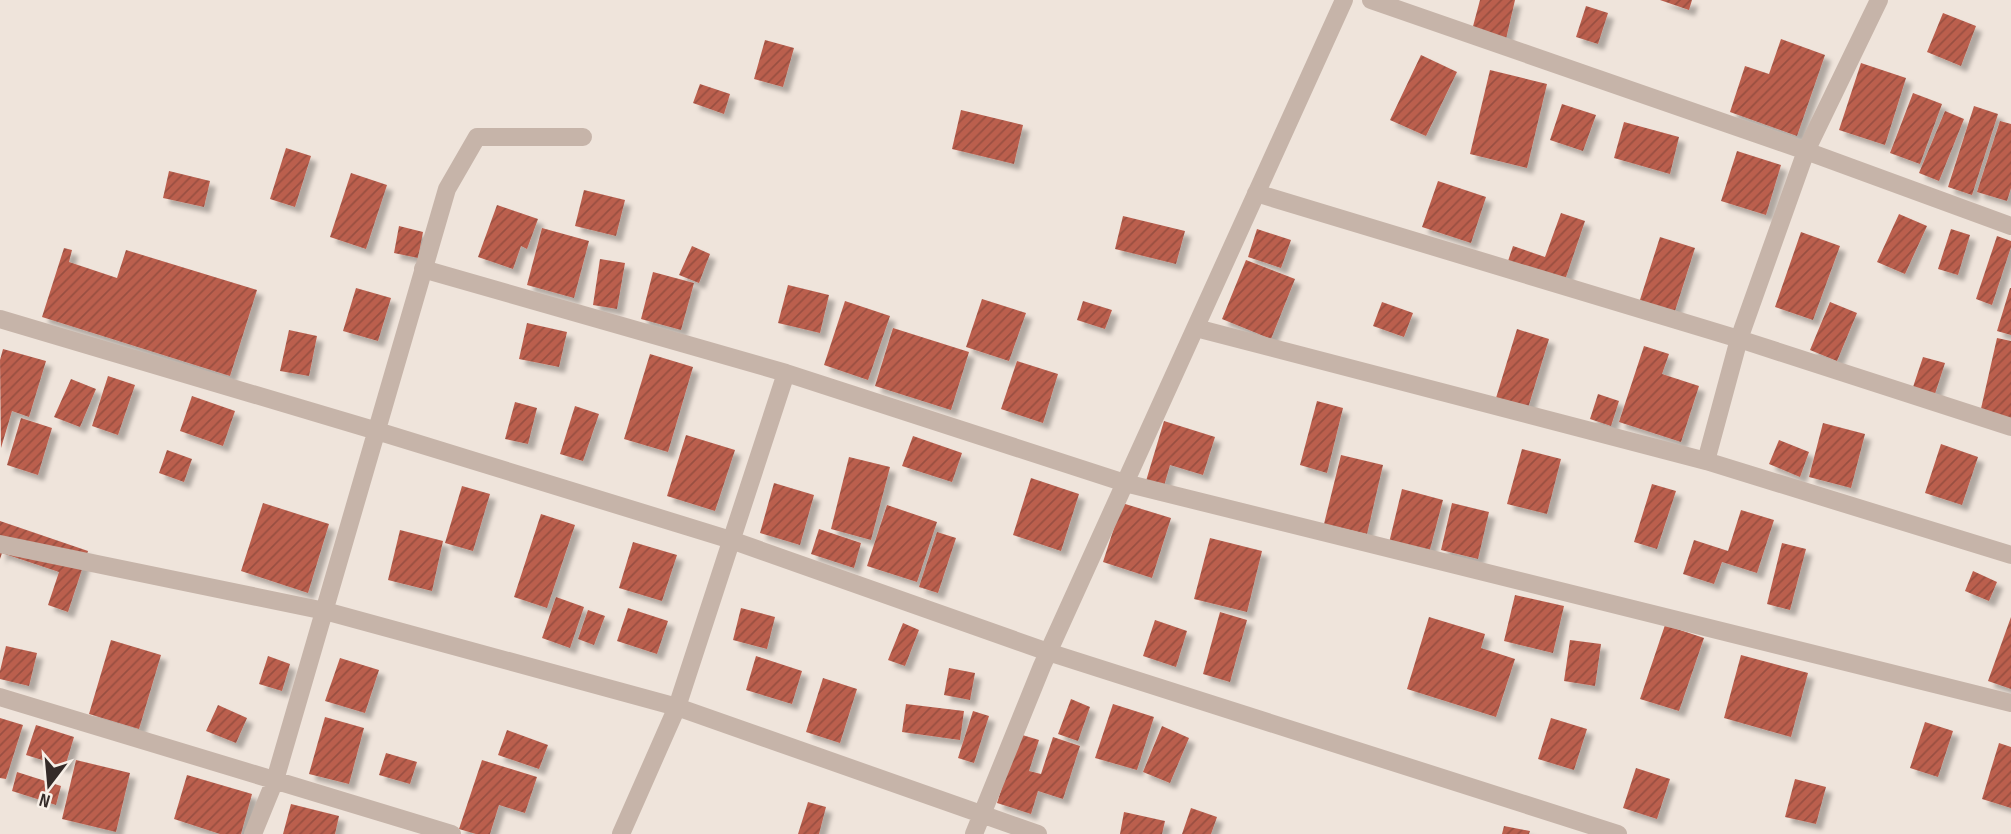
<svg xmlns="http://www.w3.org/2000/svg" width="2011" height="834" viewBox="0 0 2011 834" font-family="'Sofia Sans Condensed',sans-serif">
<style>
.building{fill:url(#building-hatch);filter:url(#shadow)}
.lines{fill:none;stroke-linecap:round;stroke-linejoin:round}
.minor{stroke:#c6b4a9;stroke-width:18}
</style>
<defs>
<pattern id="building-hatch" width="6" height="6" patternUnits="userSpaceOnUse" patternTransform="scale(1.75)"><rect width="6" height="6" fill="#bb5f4e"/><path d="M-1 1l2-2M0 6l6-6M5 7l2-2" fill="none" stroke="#994f41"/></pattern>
<filter id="shadow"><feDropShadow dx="6" dy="6" stdDeviation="2" flood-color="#0004"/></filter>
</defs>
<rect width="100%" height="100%" fill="#efe4db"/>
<path class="building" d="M 1480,0 L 1515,0 L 1506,39 L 1472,30 Z
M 1660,0 L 1692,0 L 1689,10 Z
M 1586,6 L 1608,13 L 1598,44 L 1576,37 Z
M 1943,13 L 1976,26 L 1961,66 L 1927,52 Z
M 1781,39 L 1825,55 L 1797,136 L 1730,112 L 1745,66 L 1769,74 Z
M 765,40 L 794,48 L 783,87 L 754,79 Z
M 1421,55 L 1457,72 L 1426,136 L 1390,120 Z
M 1861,63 L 1906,78 L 1885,145 L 1839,130 Z
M 1490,70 L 1547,84 L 1527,168 L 1470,154 Z
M 700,84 L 730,94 L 724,114 L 693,103 Z
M 1913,93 L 1942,104 L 1920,164 L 1890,153 Z
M 1562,104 L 1596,115 L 1583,151 L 1550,140 Z
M 1974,106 L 1998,114 L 1972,195 L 1948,187 Z
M 961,110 L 1023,125 L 1014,164 L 952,149 Z
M 1945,111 L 1964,119 L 1939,181 L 1919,173 Z
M 2000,121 L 2011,124 L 2011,188 L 2007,201 L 1977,192 Z
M 1624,122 L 1679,137 L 1670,174 L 1614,158 Z
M 286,148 L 311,156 L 295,207 L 270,199 Z
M 1737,151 L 1781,165 L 1766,215 L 1721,201 Z
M 169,171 L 210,181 L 204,207 L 163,198 Z
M 351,173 L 387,185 L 366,249 L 330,237 Z
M 1438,181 L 1486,197 L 1471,243 L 1422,227 Z
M 584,190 L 625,200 L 616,236 L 575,226 Z
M 497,205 L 538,219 L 527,249 L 521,246 L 513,269 L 478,257 Z
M 1561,213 L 1585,221 L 1564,283 L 1507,264 L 1513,246 L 1545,257 Z
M 1899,214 L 1927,226 L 1905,274 L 1877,262 Z
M 1123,216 L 1185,231 L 1176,264 L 1115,249 Z
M 399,226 L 423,232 L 418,258 L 394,253 Z
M 542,228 L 589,241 L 574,298 L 527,285 Z
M 1257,229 L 1291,240 L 1281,268 L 1248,257 Z
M 1951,229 L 1970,235 L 1958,275 L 1938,269 Z
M 1801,232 L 1840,246 L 1813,320 L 1775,307 Z
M 1997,236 L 2011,241 L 2011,247 L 1992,305 L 1976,299 Z
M 1660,237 L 1695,248 L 1674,314 L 1639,303 Z
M 692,246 L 710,254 L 699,283 L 679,275 Z
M 64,248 L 72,250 L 69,262 L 117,278 L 126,250 L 257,290 L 230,376 L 42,317 Z
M 600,259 L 625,263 L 617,309 L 593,305 Z
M 1246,260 L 1295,279 L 1271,339 L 1222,319 Z
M 653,272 L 694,283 L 681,330 L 641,319 Z
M 788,285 L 829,295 L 820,333 L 778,323 Z
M 356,288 L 391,298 L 378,341 L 343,331 Z
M 2010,288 L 2011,288 L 2011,335 L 1997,331 Z
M 982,299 L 1026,313 L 1009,361 L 966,347 Z
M 845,301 L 890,316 L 868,380 L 824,365 Z
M 1083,301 L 1112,310 L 1105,329 L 1077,320 Z
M 1382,302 L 1413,313 L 1404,337 L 1373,326 Z
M 1830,302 L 1857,313 L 1837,361 L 1810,350 Z
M 527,323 L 567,332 L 559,367 L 519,359 Z
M 893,328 L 969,352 L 951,410 L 875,386 Z
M 1517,329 L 1549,339 L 1528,408 L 1496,398 Z
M 289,330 L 317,336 L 309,376 L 280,371 Z
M 1997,338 L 2011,341 L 2011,421 L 1980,413 Z
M 1644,346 L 1669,354 L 1662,374 L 1699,386 L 1681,442 L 1619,422 Z
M 3,349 L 46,361 L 29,417 L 12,411 L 1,448 L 0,360 Z
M 650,354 L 693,367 L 668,452 L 624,439 Z
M 1923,357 L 1945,363 L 1933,400 L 1911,393 Z
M 1017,361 L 1058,374 L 1043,423 L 1001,409 Z
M 108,376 L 135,385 L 118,435 L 92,426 Z
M 71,379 L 96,389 L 80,427 L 54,417 Z
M 1598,394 L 1619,401 L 1611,426 L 1590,419 Z
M 192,396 L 235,411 L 223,446 L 180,431 Z
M 1317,401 L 1343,408 L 1327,473 L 1300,465 Z
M 515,402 L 537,408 L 528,444 L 505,439 Z
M 575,406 L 599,414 L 583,461 L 560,454 Z
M 21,418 L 52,428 L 38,475 L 7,465 Z
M 1164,421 L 1215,437 L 1203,475 L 1170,465 L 1164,486 L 1146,481 Z
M 1823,423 L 1865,434 L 1851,488 L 1809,477 Z
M 686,435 L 735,450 L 715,511 L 667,496 Z
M 913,436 L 962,453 L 952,482 L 902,466 Z
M 1779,440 L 1809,452 L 1800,477 L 1769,464 Z
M 1941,444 L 1978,457 L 1962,505 L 1925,493 Z
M 1522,449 L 1561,459 L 1547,514 L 1507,504 Z
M 167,450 L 192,459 L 184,482 L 159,473 Z
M 1341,455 L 1383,465 L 1367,534 L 1324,524 Z
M 849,457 L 890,467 L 871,540 L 831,529 Z
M 1031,478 L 1079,494 L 1061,551 L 1013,535 Z
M 774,483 L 814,495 L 800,545 L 760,533 Z
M 1652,484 L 1676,491 L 1657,549 L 1634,542 Z
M 462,486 L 490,494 L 473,551 L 445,543 Z
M 1402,489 L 1443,500 L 1429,553 L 1389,543 Z
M 263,503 L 329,524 L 308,593 L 241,571 Z
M 1122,503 L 1171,518 L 1152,578 L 1103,562 Z
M 1452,503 L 1489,512 L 1478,559 L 1441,550 Z
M 887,505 L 937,522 L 917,582 L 867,566 Z
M 1741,510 L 1774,520 L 1757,573 L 1722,562 L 1714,584 L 1683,574 L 1694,540 L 1728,551 Z
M 541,514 L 575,525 L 547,608 L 514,597 Z
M 0,521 L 88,551 L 68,612 L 48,605 L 59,572 L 2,553 L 0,559 Z
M 819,529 L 861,543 L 854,568 L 811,554 Z
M 400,530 L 443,541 L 432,591 L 388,580 Z
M 937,532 L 956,538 L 938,593 L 919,587 Z
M 1210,538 L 1262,551 L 1247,612 L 1194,599 Z
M 633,542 L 677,555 L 662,601 L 619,588 Z
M 1782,543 L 1806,549 L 1790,610 L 1767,604 Z
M 1973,571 L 1997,582 L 1989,601 L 1965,591 Z
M 1515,595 L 1564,606 L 1553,653 L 1504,641 Z
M 556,597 L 584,607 L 570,648 L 542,638 Z
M 628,608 L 668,621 L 657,654 L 617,641 Z
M 741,608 L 775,617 L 767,649 L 733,640 Z
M 588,610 L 605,616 L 594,645 L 578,639 Z
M 1220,612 L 1247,620 L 1230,682 L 1203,674 Z
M 1429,617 L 1485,634 L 1481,648 L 1515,659 L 1496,717 L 1407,689 Z
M 2011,617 L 2011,689 L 1988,681 Z
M 1155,620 L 1187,631 L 1176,667 L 1143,656 Z
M 903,623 L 919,630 L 905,666 L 888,660 Z
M 1665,625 L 1704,638 L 1679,711 L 1640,699 Z
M 111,640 L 161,655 L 139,729 L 89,714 Z
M 1570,640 L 1601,644 L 1595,686 L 1564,681 Z
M 6,646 L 37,653 L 29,686 L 0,679 L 0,671 Z
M 1741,655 L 1808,673 L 1791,737 L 1724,718 Z
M 268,656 L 290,664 L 282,691 L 259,684 Z
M 756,656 L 802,671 L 792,704 L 746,690 Z
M 340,658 L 379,670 L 365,713 L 325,701 Z
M 949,668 L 975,673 L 970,700 L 944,695 Z
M 823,678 L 857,689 L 840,743 L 806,732 Z
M 1071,699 L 1090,707 L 1078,741 L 1058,734 Z
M 906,704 L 964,711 L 960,740 L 902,732 Z
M 1113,704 L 1154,717 L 1137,770 L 1095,758 Z
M 218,705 L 247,718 L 236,743 L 206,731 Z
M 973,711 L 989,716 L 974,763 L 958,758 Z
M 325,717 L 364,728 L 349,784 L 309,774 Z
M 0,718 L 23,725 L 6,779 L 0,778 Z
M 1551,718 L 1587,729 L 1574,770 L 1538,759 Z
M 1925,722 L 1953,731 L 1938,777 L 1910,768 Z
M 36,725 L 74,737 L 65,767 L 26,755 Z
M 1162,726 L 1189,738 L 1170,783 L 1143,772 Z
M 507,730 L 548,745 L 539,769 L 498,755 Z
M 1019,734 L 1039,740 L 1029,771 L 1041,774 L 1053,737 L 1080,746 L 1063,799 L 1038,791 L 1031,814 L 997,803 Z
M 1999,743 L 2011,747 L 2011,808 L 1982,799 Z
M 386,753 L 417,762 L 410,784 L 379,775 Z
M 76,760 L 130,773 L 116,832 L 62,819 Z
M 482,760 L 537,777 L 525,813 L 499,805 L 490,834 L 476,834 L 459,829 Z
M 1636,768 L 1670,779 L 1657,819 L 1623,808 Z
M 17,772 L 61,786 L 56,805 L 12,791 Z
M 187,775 L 252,794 L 241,834 L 220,834 L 174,819 Z
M 1795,779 L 1826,787 L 1816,824 L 1785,817 Z
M 808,802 L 826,807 L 819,834 L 798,834 Z
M 291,804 L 339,816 L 335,834 L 283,834 Z
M 1191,808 L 1217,817 L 1211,834 L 1182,834 Z
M 1124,812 L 1165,821 L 1162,834 L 1120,834 Z
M 1504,826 L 1530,831 L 1529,834 L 1502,834 Z"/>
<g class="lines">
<path class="minor" d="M 1371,0 L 1806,151 L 2011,226
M 1256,193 L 1739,339 L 2011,427
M 423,269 L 786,373 L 1125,483 L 2011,703
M 0,319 L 377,431 L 731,540 L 1048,652 L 1618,834
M 1196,328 L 1706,461 L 2011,555
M 1706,461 L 1739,339 L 1806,151 L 1879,0
M 0,544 L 325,611 L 677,707 L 1038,834
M 0,697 L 452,834
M 253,834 L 275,780 L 447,189 L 477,137 L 583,137
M 621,834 L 677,707 L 786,373
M 974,834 L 1042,666 L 1344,0"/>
</g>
<g transform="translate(49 785) rotate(196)" stroke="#f7efe7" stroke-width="5" paint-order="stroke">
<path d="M0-5L12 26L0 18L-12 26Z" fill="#342b28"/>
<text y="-10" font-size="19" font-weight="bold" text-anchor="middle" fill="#342b28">N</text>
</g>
</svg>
